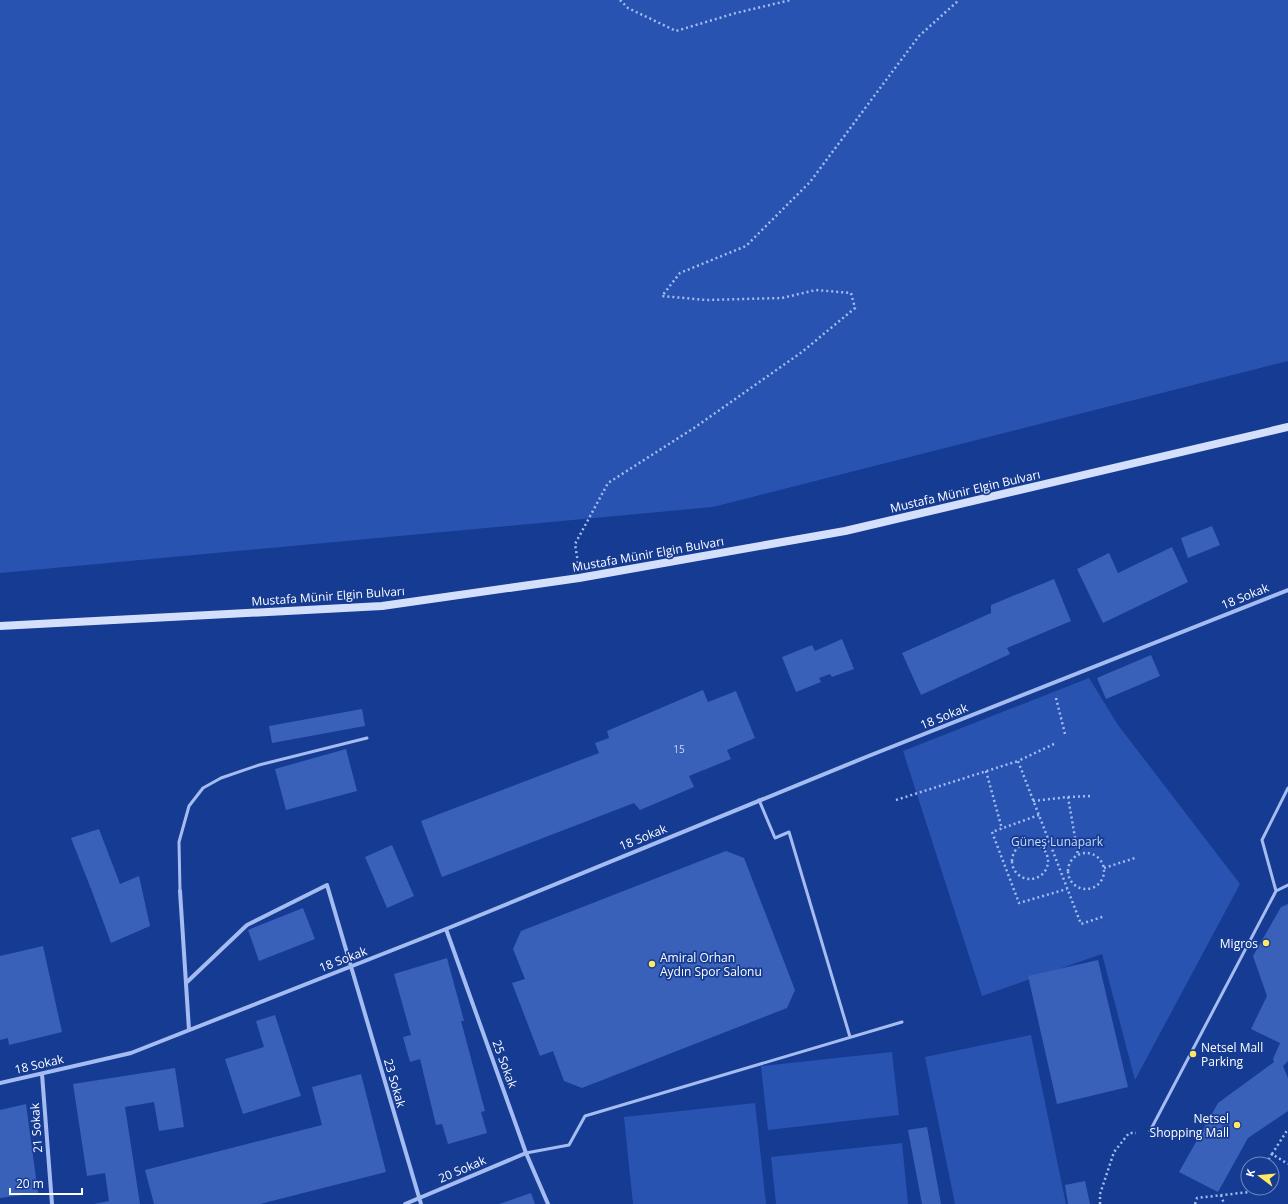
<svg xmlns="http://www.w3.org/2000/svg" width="1288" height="1204" viewBox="0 0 1288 1204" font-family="'Open Sans',sans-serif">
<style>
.green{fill:#2853b1}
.building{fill:#3a61b9}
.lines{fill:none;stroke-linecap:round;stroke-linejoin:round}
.path{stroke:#a4bcf1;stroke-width:2.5;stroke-dasharray:2 3;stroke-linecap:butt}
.lane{stroke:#a4bcf1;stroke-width:3}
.street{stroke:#a4bcf1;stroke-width:4}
.secondary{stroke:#d3dffb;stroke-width:8}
.poi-dot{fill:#ffe864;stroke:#163b92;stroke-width:1.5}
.labels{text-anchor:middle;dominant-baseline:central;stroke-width:3.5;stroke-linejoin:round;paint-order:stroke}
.number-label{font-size:10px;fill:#ced8ee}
.street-label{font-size:12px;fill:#fff;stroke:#163b92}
.park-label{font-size:12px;fill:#cbdbfc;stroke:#163b92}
.poi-label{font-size:12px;fill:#fff;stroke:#163b92;text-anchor:end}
</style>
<rect width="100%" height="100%" fill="#163b92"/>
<path class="green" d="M 0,0 L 1288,0 L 1288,361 L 713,507 L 0,573 Z
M 1089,678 L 1118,725 L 1240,884 L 1135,1080 L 1102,954 L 982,996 L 903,751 Z
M 1031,1035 L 1066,1204 L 955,1204 L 925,1057 Z
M 892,1052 L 899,1115 L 768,1130 L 761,1066 Z
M 755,1103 L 766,1204 L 633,1204 L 624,1117 Z
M 902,1143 L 908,1204 L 776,1204 L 771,1157 Z"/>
<path class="building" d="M 1212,526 L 1220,545 L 1188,558 L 1181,538 Z
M 1172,547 L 1188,582 L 1103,623 L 1077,569 L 1109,553 L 1118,573 Z
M 1054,579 L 1071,621 L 1007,648 L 1010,654 L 921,695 L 902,653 L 991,613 L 991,605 Z
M 842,639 L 854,669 L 832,677 L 830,674 L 819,678 L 821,682 L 796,692 L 782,657 L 812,645 L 815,651 Z
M 1151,655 L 1160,676 L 1106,699 L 1097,678 Z
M 703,690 L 708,702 L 736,691 L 755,738 L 727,750 L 731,759 L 689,776 L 694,787 L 640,810 L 634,803 L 442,877 L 421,821 L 599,753 L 595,743 L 609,738 L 607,731 Z
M 362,709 L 365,726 L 272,743 L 269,726 Z
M 346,749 L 357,791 L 286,810 L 275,769 Z
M 99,829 L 120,884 L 139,876 L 150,926 L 111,943 L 93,894 L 71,838 Z
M 392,845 L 414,896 L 387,908 L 365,857 Z
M 726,851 L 744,858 L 795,990 L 787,1008 L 582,1088 L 564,1081 L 553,1051 L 540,1056 L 512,983 L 525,979 L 513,949 L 521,931 Z
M 1288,904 L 1288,1061 L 1283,1066 L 1288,1078 L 1288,1111 L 1248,1138 L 1218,1192 L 1179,1172 L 1218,1103 L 1274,1062 L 1273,1059 L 1280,1043 L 1251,1029 L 1267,996 L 1253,956 L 1281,907 Z
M 303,908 L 315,939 L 259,961 L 248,930 Z
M 43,946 L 62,1032 L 9,1045 L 8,1038 L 0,1040 L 0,956 Z
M 447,958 L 464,1021 L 461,1021 L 485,1111 L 481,1112 L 487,1133 L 448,1144 L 442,1124 L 436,1125 L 420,1059 L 410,1062 L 403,1037 L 411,1035 L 394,974 Z
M 1098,960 L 1128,1087 L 1057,1104 L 1028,976 Z
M 275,1015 L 301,1096 L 243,1114 L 225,1059 L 264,1047 L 256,1021 Z
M 175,1068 L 184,1127 L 159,1131 L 154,1102 L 125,1107 L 140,1204 L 94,1204 L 109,1201 L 105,1173 L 87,1176 L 73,1084 Z
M 361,1074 L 386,1172 L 260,1204 L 154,1204 L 145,1170 L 322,1125 L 312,1087 Z
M 26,1104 L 38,1193 L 0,1198 L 0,1110 Z
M 927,1127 L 941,1204 L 922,1204 L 908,1130 Z
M 1085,1181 L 1090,1204 L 1068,1204 L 1065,1185 Z
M 531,1193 L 535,1204 L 499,1204 Z"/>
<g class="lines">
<path class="path" d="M 620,0 L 628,8 L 676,31 L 736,13 L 791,0
M 578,563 L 575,544 L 608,483 L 694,428 L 802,352 L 855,308 L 851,293 L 816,290 L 782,298 L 706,300 L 662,296 L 680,273 L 746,246 L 810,182 L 919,36 L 959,0
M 1056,698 L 1065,734
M 1054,744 L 1018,761 L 1081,924 L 1105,916
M 986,771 L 1002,829
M 1068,797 L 1091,796
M 896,800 L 1018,761
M 1033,801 L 1068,797 L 1078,855
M 1039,815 L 992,832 L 1019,903 L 1067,889
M1012 861a18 18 0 1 1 36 0a18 18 0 1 1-36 0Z
M1068 871a18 18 0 1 1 36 0a18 18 0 1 1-36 0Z
M 1104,868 L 1135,858
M 1272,1154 L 1288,1129
M 1266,1164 L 1272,1154 L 1288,1164
M 1221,1195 L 1224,1204
M 1100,1204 L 1100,1194 L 1114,1152 L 1129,1133 L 1136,1133
M 1195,1204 L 1197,1198 L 1249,1192 L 1252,1188"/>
<path class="lane" d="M 1288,788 L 1262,840 L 1276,891 L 1288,885
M 759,800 L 775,838 L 789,832 L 850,1037
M 180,891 L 179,842 L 189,806 L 203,788 L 221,778 L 259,765 L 367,738
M 1150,1131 L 1276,891
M 526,1153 L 569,1145 L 585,1116 L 902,1022"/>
<path class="street" d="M 180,891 L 189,1030
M 446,929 L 526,1153 L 548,1204
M 186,983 L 247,925 L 327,885 L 421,1204
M 42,1074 L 52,1204
M 0,1083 L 131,1053 L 446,929 L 866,757 L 1288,590
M 405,1204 L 526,1153"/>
<path class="secondary" d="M 0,626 L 382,606 L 579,578 L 845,531 L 1288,427"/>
</g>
<g class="poi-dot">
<circle cx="1266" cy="943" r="4"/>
<circle cx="652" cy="964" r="4"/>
<circle cx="1193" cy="1054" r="4"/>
<circle cx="1237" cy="1125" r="4"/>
</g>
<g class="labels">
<g class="number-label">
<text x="679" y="749">15</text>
</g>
<g class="street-label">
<text transform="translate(965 491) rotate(-13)">Mustafa Münir Elgin Bulvarı</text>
<text transform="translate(648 554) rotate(-10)">Mustafa Münir Elgin Bulvarı</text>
<text transform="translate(328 596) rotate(-4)">Mustafa Münir Elgin Bulvarı</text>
<text transform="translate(1245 596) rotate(-22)">18 Sokak</text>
<text transform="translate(944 716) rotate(-22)">18 Sokak</text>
<text transform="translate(643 837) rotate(-22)">18 Sokak</text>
<text transform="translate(343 959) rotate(-21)">18 Sokak</text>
<text transform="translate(39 1064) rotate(-13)">18 Sokak</text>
<text transform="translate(505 1064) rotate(70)">25 Sokak</text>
<text transform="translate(395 1083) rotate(74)">23 Sokak</text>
<text transform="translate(36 1128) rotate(-94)">21 Sokak</text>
<text transform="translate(462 1169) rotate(-23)">20 Sokak</text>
</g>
<g class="park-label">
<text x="1057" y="841">Güneş Lunapark</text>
</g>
<g class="poi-label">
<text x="1258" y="943">Migros</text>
<text x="660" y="957" text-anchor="start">Amiral Orhan<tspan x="660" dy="14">Aydın Spor Salonu</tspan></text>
<text x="1201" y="1047" text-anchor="start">Netsel Mall<tspan x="1201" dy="14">Parking</tspan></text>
<text x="1229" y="1118">Netsel<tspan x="1229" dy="14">Shopping Mall</tspan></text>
</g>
</g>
<g transform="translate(1260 1176) rotate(286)"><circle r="19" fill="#163b92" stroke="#7389be"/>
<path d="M0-3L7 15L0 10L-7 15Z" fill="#ffe864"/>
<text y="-6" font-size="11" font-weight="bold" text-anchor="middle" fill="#ffffff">K</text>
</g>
<path d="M10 1188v6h72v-6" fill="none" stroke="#ffffff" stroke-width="2"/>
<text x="16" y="1188" font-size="12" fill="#ffffff" stroke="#163b92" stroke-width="3" paint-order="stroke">20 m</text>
</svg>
